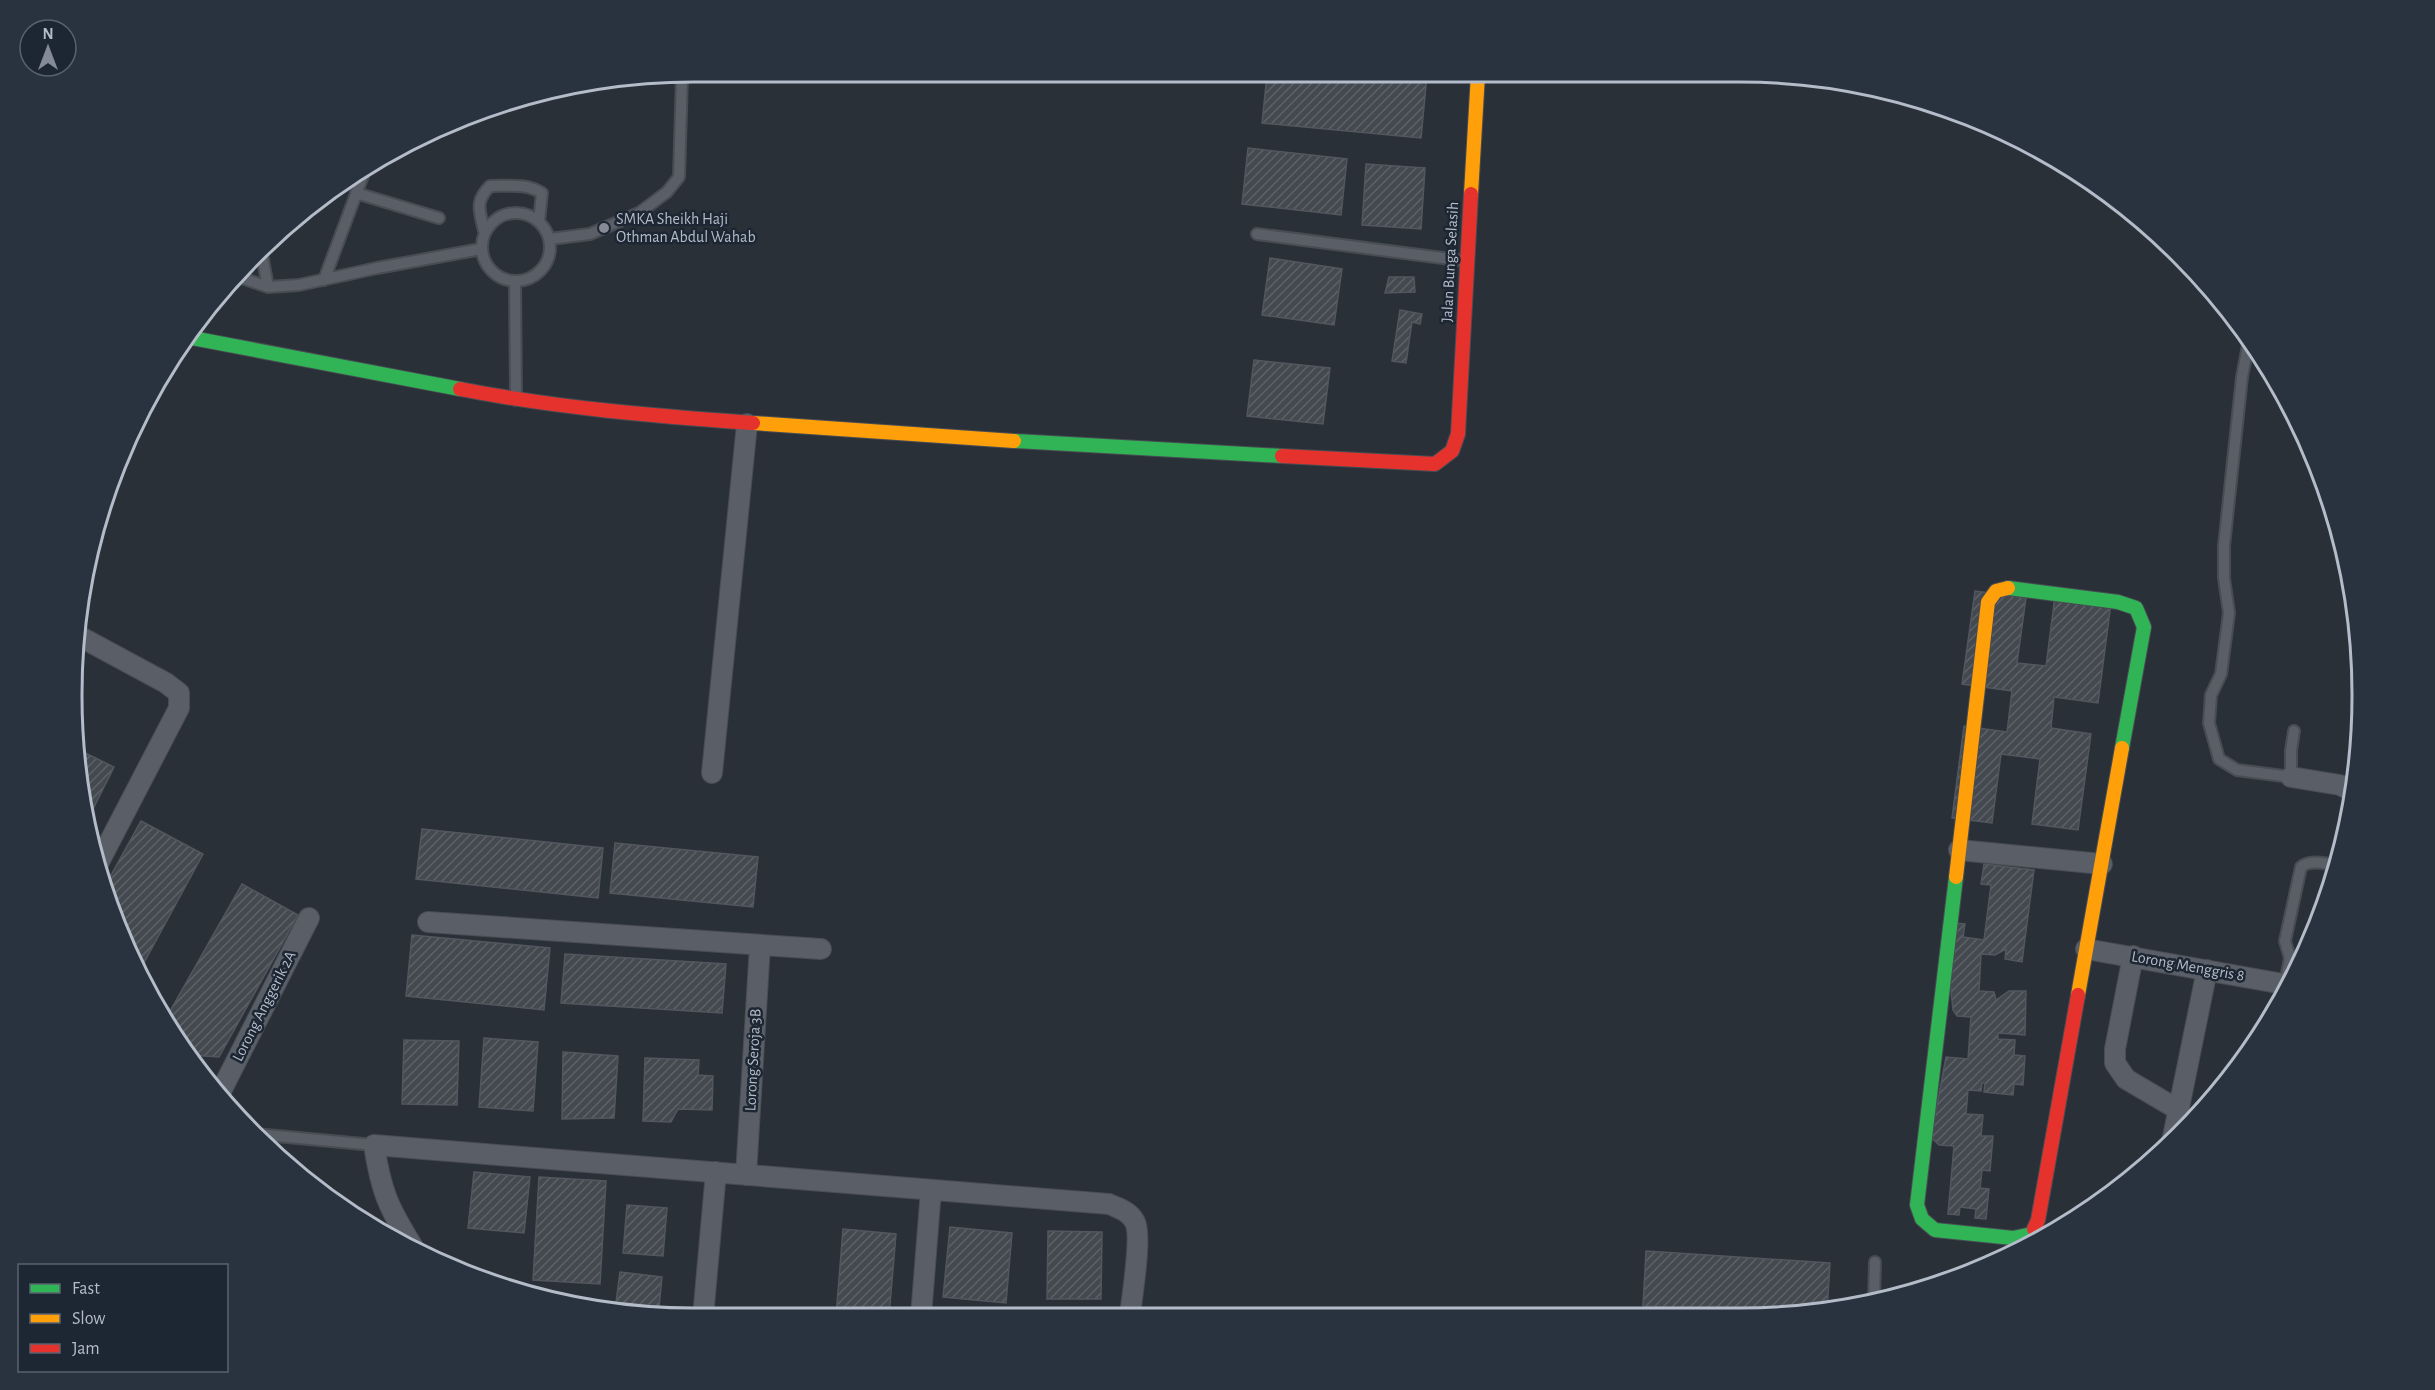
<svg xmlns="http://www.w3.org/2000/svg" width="2435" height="1390" viewBox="0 0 2435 1390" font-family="'Alegreya Sans',sans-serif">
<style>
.building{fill:url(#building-hatch);stroke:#52575f;stroke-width:1.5}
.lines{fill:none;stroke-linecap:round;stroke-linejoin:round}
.lane-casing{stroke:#484c53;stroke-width:14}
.street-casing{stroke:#484c53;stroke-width:22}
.fast-casing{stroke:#484c53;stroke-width:16}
.slow-casing{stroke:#484c53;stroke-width:16}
.jam-casing{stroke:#484c53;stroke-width:16}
.lane{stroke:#5a5e66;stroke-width:10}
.street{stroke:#5a5e66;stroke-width:20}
.fast{stroke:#30b455;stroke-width:14}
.slow{stroke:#ff9f0a;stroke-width:14}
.jam{stroke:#e5322d;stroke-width:14}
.poi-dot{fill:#848b96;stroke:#1d2633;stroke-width:2}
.labels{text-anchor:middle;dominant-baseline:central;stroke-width:5;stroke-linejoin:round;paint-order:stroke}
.poi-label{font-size:16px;fill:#b4bcc9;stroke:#1d2633;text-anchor:start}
.street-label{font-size:16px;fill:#b4bcc9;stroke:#1d2633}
.rim{fill:none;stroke:#b4bcc9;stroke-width:3}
</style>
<defs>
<pattern id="building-hatch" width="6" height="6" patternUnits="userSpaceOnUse" patternTransform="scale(1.5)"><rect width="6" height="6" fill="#444950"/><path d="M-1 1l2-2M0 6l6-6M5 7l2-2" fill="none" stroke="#5d6168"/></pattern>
</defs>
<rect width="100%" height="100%" fill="#2a3038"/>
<path class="building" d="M 1267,75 L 1427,75 L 1421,138 L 1262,123 Z
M 1248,148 L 1347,159 L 1341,215 L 1242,204 Z
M 1366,164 L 1425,168 L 1421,229 L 1362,225 Z
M 1270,258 L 1342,269 L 1334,325 L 1262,315 Z
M 1389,277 L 1414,277 L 1415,292 L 1385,293 Z
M 1400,310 L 1422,314 L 1420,324 L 1412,322 L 1406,363 L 1392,361 Z
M 1254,360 L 1330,368 L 1323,424 L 1247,416 Z
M 1975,591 L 2026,598 L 2017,663 L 2046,666 L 2055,596 L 2111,603 L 2098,703 L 2054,697 L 2051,728 L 2091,734 L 2078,830 L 2032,824 L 2040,759 L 2001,754 L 1992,823 L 1952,818 L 1964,726 L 2007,732 L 2012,691 L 1962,684 Z
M 75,748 L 114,767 L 89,817 L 84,814 Z
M 141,821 L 203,854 L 139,972 L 119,933 L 105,886 Z
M 422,829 L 603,848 L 598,898 L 416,879 Z
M 615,843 L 758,857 L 753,907 L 610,893 Z
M 1984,864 L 2034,870 L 2022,962 L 2005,959 L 2006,949 L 1995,955 L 1981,954 L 1979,991 L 1994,992 L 1996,1000 L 2009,991 L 2026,991 L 2025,1035 L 1998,1033 L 1998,1039 L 2015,1040 L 2014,1055 L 2025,1056 L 2023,1085 L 2014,1084 L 2013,1095 L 1984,1092 L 1985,1083 L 1982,1083 L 1981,1091 L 1968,1090 L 1966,1114 L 1983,1115 L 1981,1136 L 1993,1136 L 1990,1171 L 1982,1170 L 1980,1188 L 1989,1189 L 1986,1219 L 1975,1218 L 1976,1209 L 1960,1207 L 1959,1215 L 1948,1214 L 1954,1146 L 1939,1145 L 1931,1137 L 1946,1057 L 1968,1059 L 1971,1017 L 1957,1016 L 1953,1010 L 1944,922 L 1965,924 L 1963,937 L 1984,940 L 1991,885 L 1981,884 Z
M 242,884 L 298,915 L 219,1057 L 190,1055 L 165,1020 Z
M 412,935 L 550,948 L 544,1010 L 406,996 Z
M 565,954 L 726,964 L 722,1013 L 561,1003 Z
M 484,1038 L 538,1042 L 533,1111 L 479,1107 Z
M 404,1040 L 459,1041 L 457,1105 L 402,1104 Z
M 563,1052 L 618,1056 L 614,1118 L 562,1119 Z
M 645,1058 L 699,1060 L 698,1075 L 713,1076 L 712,1110 L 678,1109 L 671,1122 L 643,1121 Z
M 474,1172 L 530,1177 L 524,1233 L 468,1228 Z
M 539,1177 L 606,1181 L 600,1284 L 533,1280 Z
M 627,1205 L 667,1208 L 663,1256 L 623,1253 Z
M 950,1227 L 1012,1233 L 1006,1303 L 943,1297 Z
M 843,1229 L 896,1234 L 889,1316 L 836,1316 Z
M 1048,1231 L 1102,1232 L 1101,1299 L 1047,1299 Z
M 1646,1251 L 1830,1263 L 1827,1311 L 1752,1313 L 1643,1306 Z
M 620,1272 L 662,1277 L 658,1317 L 615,1310 Z
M 1055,1311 L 1090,1315 L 1055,1315 Z
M 942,1313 L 1002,1315 L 942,1316 Z"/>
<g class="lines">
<g class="lane-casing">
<path id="lane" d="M 356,193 L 439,218
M482 247a34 34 0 1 1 68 0a34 34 0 1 1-68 0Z
M 484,231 C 480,211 474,202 490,186 C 508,186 527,183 542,193 L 539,221
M 1257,234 L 1466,261
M 550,239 L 590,234 L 639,213 L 667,192 L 679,177 L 682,77
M 261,249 L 268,287
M 236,276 L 268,287 L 299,285 L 377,268 L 481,249
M 324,280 L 365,170
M 515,282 L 516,400
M 2249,340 L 2242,377 L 2224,546 L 2224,578 L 2229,613 L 2221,674 L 2211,695 L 2209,723 L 2219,759 L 2237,770 L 2291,777 L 2291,751 L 2294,731
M 2285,984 L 2290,958 L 2285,941 L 2301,867 C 2311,859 2325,864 2337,865
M 255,1134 L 374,1145
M 1874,1300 L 1875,1262"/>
</g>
<g class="street-casing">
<path id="street" d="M 77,635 L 166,683 L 179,693 L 179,708 L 98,864
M 712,773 L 747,424
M 2291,777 L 2340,785 L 2354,792
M 1959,850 L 2102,864
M 428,922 L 821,949
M 2086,949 L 2289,985
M 2133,956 L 2115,1049 L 2115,1063 L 2126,1079 L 2177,1109
M 219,1095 L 309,918
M 2172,1142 L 2207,970
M 746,1175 L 760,945
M 413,1247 C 388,1207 381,1191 374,1145 L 1109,1204 C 1120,1209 1129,1211 1135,1222 C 1142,1236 1132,1297 1130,1315
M 921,1316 L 931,1190
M 703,1317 L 716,1172"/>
</g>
<g class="fast-casing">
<path id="fast" d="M 187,337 L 460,389
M 1014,441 L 1282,456
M 2008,588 L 2118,602 L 2136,608 L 2144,627 L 2122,748
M 1956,877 L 1917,1205 L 1922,1219 L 1935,1230 L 2013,1238 L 2032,1234 L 2034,1229"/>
</g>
<g class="slow-casing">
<path id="slow" d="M 1471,194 L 1478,74
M 753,423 L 1014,441
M 1956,877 L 1988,602 L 1996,591 L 2008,588
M 2078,995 L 2122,748"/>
</g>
<g class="jam-casing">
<path id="jam" d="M 460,389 C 557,408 655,416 753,423
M 1282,456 L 1435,464 L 1452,451 L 1458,434 L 1471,194
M 2034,1229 L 2038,1220 L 2078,995"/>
</g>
<use href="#lane" class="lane"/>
<use href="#street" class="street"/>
<use href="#fast" class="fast"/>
<use href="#slow" class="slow"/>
<use href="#jam" class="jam"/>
</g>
<circle class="poi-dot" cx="604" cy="228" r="6"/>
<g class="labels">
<g class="poi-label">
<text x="616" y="219">SMKA Sheikh Haji<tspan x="616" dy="18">Othman Abdul Wahab</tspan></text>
</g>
<g class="street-label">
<text transform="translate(1450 262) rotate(-87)">Jalan Bunga Selasih</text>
<text transform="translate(2188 966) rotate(10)">Lorong Menggris 8</text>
<text transform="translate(264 1006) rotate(-63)">Lorong Anggerik 2A</text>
<text transform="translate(753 1060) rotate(-87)">Lorong Seroja 3B</text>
</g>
</g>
<path d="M0 0H2435V1390H0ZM694 82H1740A612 612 0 0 1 2352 694V696A612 612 0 0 1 1740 1308H694A612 612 0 0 1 82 696V694A612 612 0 0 1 694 82Z" fill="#29323f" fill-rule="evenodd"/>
<path class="rim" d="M694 82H1740A612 612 0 0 1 2352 694V696A612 612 0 0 1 1740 1308H694A612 612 0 0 1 82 696V694A612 612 0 0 1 694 82Z"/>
<rect x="18" y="1264" width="210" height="108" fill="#1d2633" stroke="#59626f" stroke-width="1.5"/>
<rect x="30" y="1284" width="30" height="9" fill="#30b455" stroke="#59626f" stroke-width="1.5"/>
<text x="72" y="1294" font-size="18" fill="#b4bcc9">Fast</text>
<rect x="30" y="1314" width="30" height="9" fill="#ff9f0a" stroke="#59626f" stroke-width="1.5"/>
<text x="72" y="1324" font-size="18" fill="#b4bcc9">Slow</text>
<rect x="30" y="1344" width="30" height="9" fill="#e5322d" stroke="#59626f" stroke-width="1.5"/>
<text x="72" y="1354" font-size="18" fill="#b4bcc9">Jam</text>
<g transform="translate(48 48)"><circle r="28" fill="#1d2633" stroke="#59626f" stroke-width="1.5"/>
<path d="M0-4.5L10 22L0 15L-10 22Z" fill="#848b96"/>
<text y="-9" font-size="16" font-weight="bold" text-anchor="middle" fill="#b4bcc9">N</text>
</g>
</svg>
